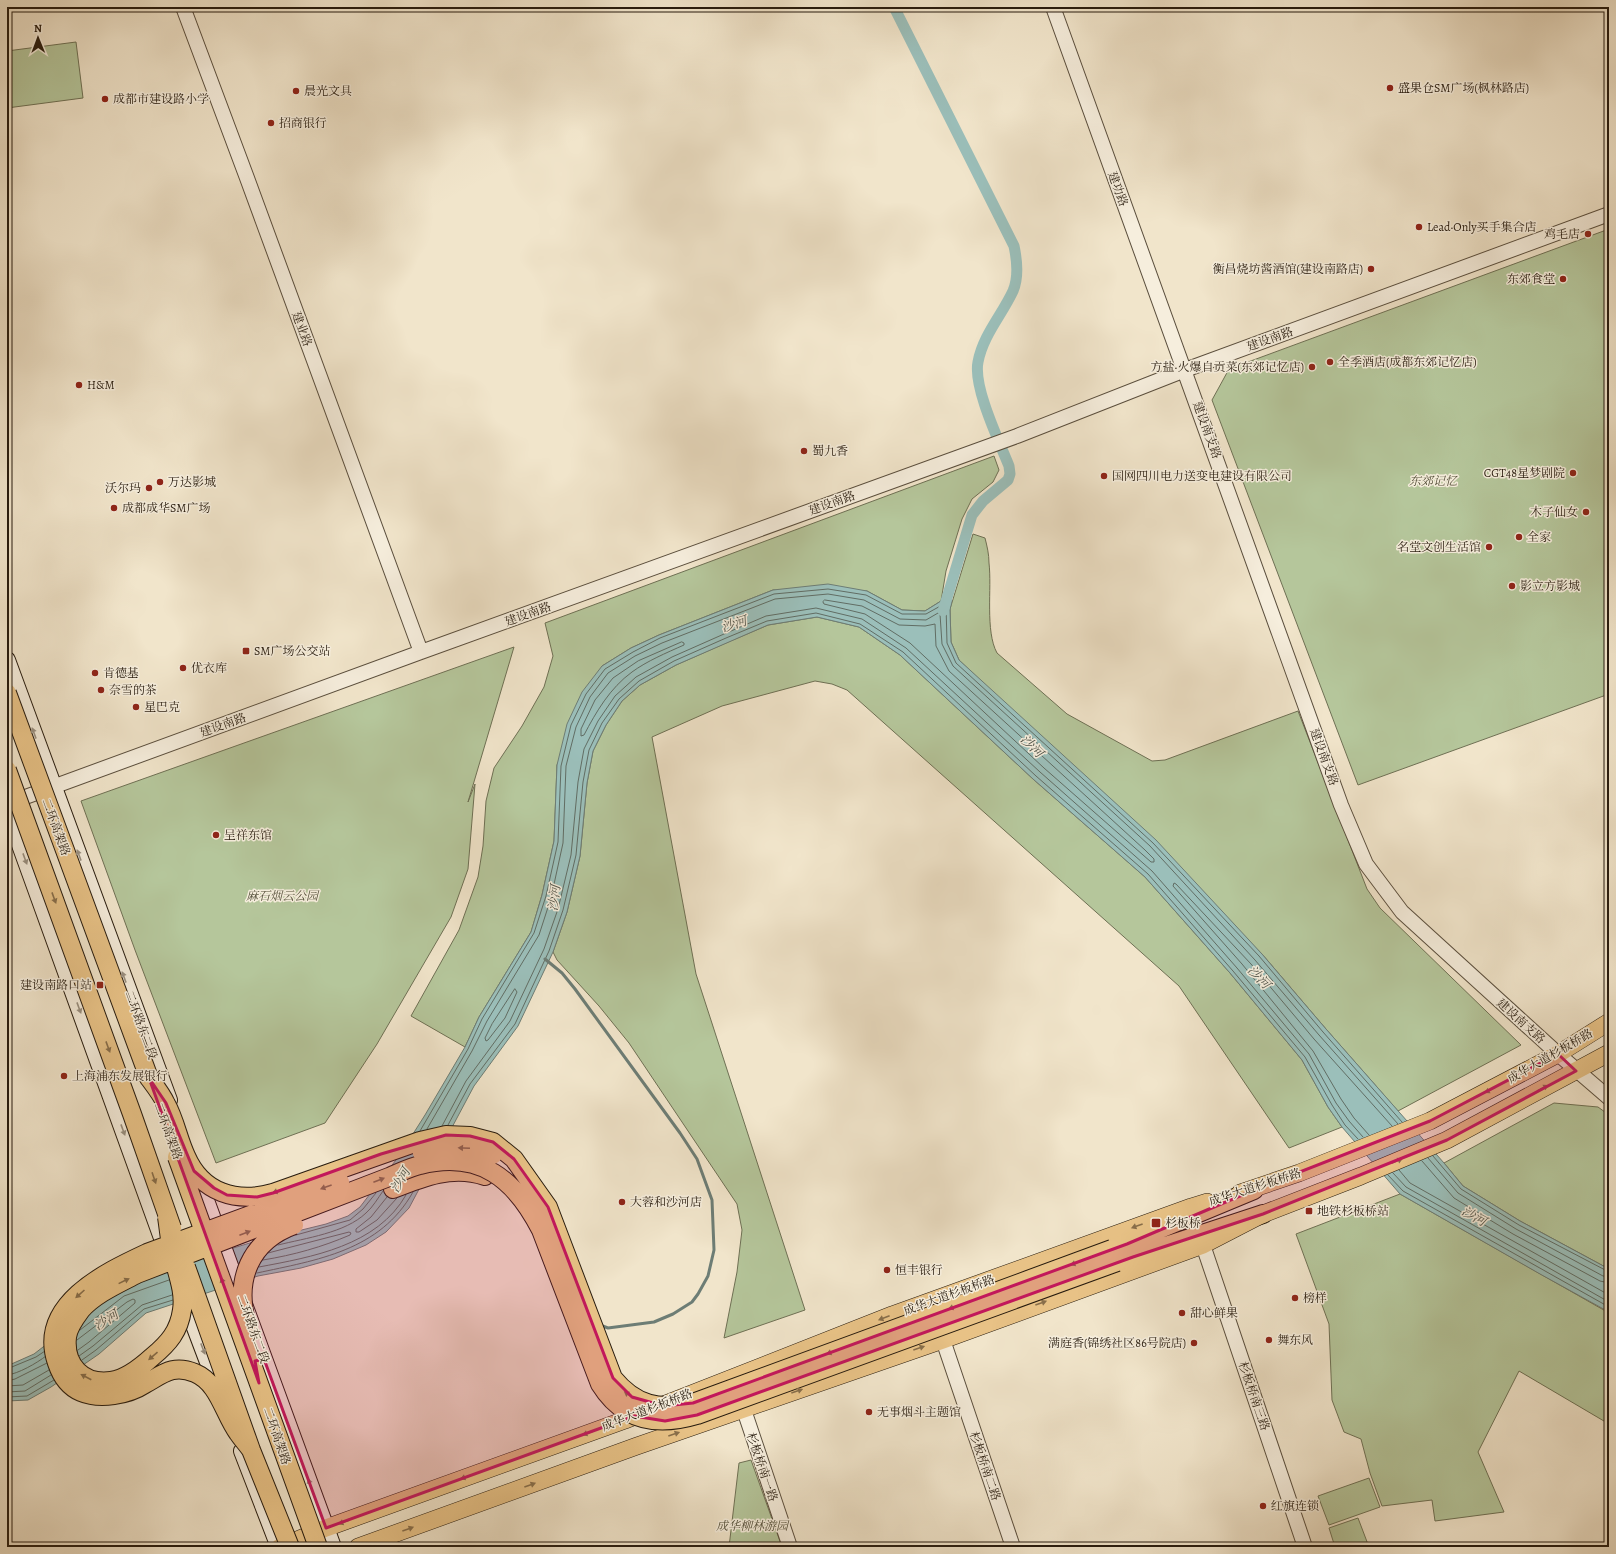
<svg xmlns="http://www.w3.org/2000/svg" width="1616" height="1554" viewBox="0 0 1616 1554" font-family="Alegreya,'Noto Serif SC',serif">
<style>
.green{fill:#b5c69b;stroke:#6e7054}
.water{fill:#9bbfba;stroke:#6d7d75}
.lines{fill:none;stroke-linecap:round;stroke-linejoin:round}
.shore{stroke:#616d64;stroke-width:1}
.stream{stroke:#6d7d75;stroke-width:3}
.canal{stroke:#9bbfba;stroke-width:11}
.tertiary-casing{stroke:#5a4e3d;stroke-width:16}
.secondary-casing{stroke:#271b0e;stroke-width:18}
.primary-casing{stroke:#271b0e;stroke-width:18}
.trunk-casing{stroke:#271b0e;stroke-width:20}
.tertiary{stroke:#f6eedd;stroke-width:14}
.secondary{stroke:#f6eedd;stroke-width:16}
.primary{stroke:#e8c286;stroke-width:17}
.trunk{stroke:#e8c286;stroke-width:18}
.trunk-bridge-casing{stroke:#271b0e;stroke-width:20;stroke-linecap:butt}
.trunk-bridge{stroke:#e8c286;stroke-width:18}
.oneway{fill:#998f80}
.oneway2{fill:#886e4a}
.marked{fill:#c2185b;fill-opacity:0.2;stroke:#c2185b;stroke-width:3;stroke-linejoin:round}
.poi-dot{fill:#8f2418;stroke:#f6eedd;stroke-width:1.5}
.labels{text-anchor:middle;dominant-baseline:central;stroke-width:3;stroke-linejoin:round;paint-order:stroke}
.poi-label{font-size:12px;fill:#271b0e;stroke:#f6eedd;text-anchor:start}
.street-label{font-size:12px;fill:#271b0e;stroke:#f6eedd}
.park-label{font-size:12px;font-style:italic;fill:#524e38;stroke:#f6eedd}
.water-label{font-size:13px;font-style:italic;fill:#50544a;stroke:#f6eedd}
</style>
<rect width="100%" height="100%" fill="#f1e5cb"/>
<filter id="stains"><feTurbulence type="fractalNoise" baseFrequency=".005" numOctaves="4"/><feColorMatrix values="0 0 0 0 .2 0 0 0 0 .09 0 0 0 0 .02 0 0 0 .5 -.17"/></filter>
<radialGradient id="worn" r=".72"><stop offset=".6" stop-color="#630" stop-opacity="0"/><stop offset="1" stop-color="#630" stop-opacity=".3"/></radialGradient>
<path class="green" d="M 76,42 L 83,98 L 7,108 L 7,51 Z
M 1609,229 L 1609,694 L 1358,785 L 1212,400 L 1229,369 Z
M 994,456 L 999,470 L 993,482 L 972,499 L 962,519 L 946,571 L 941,601 L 925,611 L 902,610 L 867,591 L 773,590 L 659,635 L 631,648 L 602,666 L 557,765 L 554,841 L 542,895 L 531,932 L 479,1017 L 465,1047 L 411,1016 L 459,930 L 478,877 L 483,846 L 486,801 L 494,768 L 522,726 L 544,687 L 553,656 L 545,623 Z
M 973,534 L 985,538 C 987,546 989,554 989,563 C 992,588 985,631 997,653 L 1067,714 L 1152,761 L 1165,760 L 1298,711 L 1367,889 L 1380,908 L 1521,1045 L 1398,1111 L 1326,1029 L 1262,954 L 959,660 L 951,642 L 950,609 Z
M 817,617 L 859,627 L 900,655 L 1033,779 L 1145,877 L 1230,973 L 1302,1060 L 1328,1107 L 1342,1127 L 1289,1148 L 1179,986 L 847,690 L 832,684 L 815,681 L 722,706 L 652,737 L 696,974 L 805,1310 L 724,1338 L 737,1272 L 742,1230 L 737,1204 L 629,1043 L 599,1006 L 557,960 L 553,952 L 567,912 L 580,856 L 587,783 L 593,751 L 606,725 L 622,701 L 640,685 L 676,665 L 728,642 L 768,625 Z
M 514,647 L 468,802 L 475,784 L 468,869 L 451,917 L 377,1044 L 325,1123 L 216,1163 L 135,950 L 81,801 Z
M 1554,1103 L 1598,1107 L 1609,1115 L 1609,1269 L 1520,1221 L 1463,1186 L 1444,1163 Z
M 1400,1194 L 1609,1313 L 1609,1424 L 1519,1371 L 1478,1452 L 1504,1512 L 1435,1521 L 1432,1500 L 1382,1506 L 1370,1473 L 1361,1439 L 1344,1432 L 1332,1400 L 1329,1324 L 1296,1234 Z
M 751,1460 L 782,1547 L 729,1547 L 739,1463 Z
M 1369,1478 L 1380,1507 L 1329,1525 L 1318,1496 Z
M 1358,1518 L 1369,1547 L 1335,1547 L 1329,1528 Z"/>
<path class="water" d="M 828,584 L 867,591 L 902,610 L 925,611 L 941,601 L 943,595 L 952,600 L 950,610 L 951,642 L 959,660 L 1156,840 L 1262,954 L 1326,1029 L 1444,1163 L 1463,1186 L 1520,1221 L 1609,1269 L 1609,1312 L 1540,1274 L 1400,1194 L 1342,1127 L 1328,1107 L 1302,1060 L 1230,973 L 1145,877 L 1033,779 L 900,655 L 859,627 L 817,617 L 768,625 L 676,665 L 640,685 L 622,701 L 606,725 L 593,751 L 587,783 L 580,856 L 567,912 L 553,952 L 518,1026 L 474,1086 L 409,1208 L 386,1232 L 366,1245 L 333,1259 L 301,1268 L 258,1276 L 146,1313 L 99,1354 L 51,1387 L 28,1400 L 7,1401 L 7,1366 L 34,1354 L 119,1288 L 204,1257 L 253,1242 L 326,1224 L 348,1216 L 360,1207 L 399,1156 L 425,1115 L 465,1047 L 479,1017 L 531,932 L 542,895 L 554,841 L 557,765 L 567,724 L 582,692 L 602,666 L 631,648 L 659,635 L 773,590 Z"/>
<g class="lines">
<path class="shore" d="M 825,600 L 862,606 L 899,625 L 925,626 L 935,624 L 936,646 L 949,671 L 1145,850 L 1154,859 L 1154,862 L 1151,862 L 1044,768 L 910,643 L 865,614 L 824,604 L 823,602 Z
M 682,642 L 684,643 L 684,645 C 666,653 647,661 632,672 C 610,688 596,712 584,735 L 581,736 L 581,729 L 595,700 L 613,678 L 638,661 Z
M 515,989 L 517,992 L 505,1018 L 488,1040 L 486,1041 L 485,1038 L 492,1024 Z
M 448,1125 L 470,1084 L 515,1024 L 549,951 L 563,910 L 576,855 L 583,782 L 589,750 L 602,723 L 619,699 L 639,681 L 674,661 L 726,638 L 767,621 L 816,613 L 860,624 L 903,652 L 1036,776 L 1148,874 L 1233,971 L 1305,1057 L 1332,1105 L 1345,1125 L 1358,1139
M 442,1126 L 466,1081 L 510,1021 L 544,949 L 558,909 L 571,855 L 578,782 L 584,749 L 598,721 L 615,696 L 636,677 L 672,657 L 724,634 L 766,616 L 816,608 L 862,619 L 906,648 L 1040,772 L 1152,871 L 1237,968 L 1309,1054 L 1336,1103 L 1349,1121 L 1363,1137
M 427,1129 L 472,1051 L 487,1021 L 539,935 L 551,898 L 563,843 L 566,766 L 576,727 L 590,697 L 608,673 L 635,656 L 662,643 L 775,599 L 828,594 L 864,600 L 900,619 L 926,620 L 938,613 L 940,614 L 942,644 L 953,666 L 1150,846 L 1255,960 L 1319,1035 L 1398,1124
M 420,1131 L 468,1049 L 482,1019 L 534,933 L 546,896 L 558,842 L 561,766 L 571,725 L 586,694 L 605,669 L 633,652 L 660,638 L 774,594 L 828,589 L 866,595 L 902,614 L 926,614 L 944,604 L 946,605 L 947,643 L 956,663 L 1153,843 L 1259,956 L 1323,1032 L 1402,1122
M 1369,1135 L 1354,1118 L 1341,1099 L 1313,1051 L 1242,964 L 1173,886 L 1174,883 L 1176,884 L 1251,964 L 1314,1039 L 1392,1126
M 1433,1156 L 1461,1189 L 1519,1225 L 1609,1272
M 1428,1158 L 1458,1193 L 1516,1229 L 1603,1276 L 1609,1277
M 1422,1161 L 1454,1198 L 1513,1234 L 1600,1281 L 1609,1283
M 1399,1170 L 1410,1183 L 1609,1295
M 1393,1173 L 1406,1187 L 1609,1302
M 1388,1175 L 1403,1191 L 1609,1307
M 387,1197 L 371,1217 L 356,1229 L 356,1232 L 359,1232 L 377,1220 L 397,1198
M 296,1235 L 350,1220 L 363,1209 L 376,1193
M 278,1245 C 306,1238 345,1233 366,1213 C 373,1207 378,1198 383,1191
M 263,1260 C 294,1255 322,1247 350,1235 L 351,1233 L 349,1232 L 268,1253
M 259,1267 C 312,1257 377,1246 406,1195
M 257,1273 C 317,1260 380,1251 413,1192
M 80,1330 L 124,1296 L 169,1280
M 77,1340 L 127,1302 L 133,1299 L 135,1300 L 135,1303 L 89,1342 L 78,1350
M 79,1356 L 93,1346 L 142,1305 L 172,1295
M 82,1360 L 96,1350 L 144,1309 L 173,1300
M 7,1369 L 36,1357 L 45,1351
M 7,1375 C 18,1374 37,1363 46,1356
M 7,1381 L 15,1379 L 47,1363
M 7,1386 L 23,1385 L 49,1370
M 7,1392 L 25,1391 L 51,1375
M 7,1397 L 27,1396 L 54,1380"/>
<path class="stream" d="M 545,959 L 562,973 L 575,989 L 680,1133 L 697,1159 L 712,1200 L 714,1250 L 708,1276 L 698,1294 L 692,1302 L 673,1314 L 654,1322 L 608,1328 L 600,1325"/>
<path class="canal" d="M 894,7 L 1014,246 C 1017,260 1019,277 1013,291 C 1002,315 983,335 978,362 C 973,387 999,441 1009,466 L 1010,474 L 1008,480 L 983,501 L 972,515 L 943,611"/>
<g class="tertiary-casing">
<path id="tertiary" d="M 183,7 L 247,178 L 421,652
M 1053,7 L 1341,805 L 1366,864 L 1402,912 L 1558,1054 L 1609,1098
M 9,803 L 421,652 L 1017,436 L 1185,370 L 1609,214
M 1203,1245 L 1305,1547
M 943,1340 L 1013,1547
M 744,1410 L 790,1547"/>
</g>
<g class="secondary-casing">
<path id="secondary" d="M 7,660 L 169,1100
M 7,809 L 167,1252
M 196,1173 L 333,1547
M 183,1296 L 220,1394
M 242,1451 L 279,1547"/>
</g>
<g class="primary-casing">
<path id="primary" d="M 1240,1193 L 1299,1173 L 1430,1121 L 1558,1054 L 1609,1022
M 280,1547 L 326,1528 L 625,1420 L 892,1315 L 1191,1207 L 1207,1202
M 358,1547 L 637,1446 L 943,1340 L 1203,1245 L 1263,1214 L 1361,1176 L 1447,1140 L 1609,1053"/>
</g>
<g class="trunk-casing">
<path id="trunk" d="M 393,1189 C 423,1177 453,1165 485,1176
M 1112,1249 L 1254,1190
M 1117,1262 L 1263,1214"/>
</g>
<use href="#tertiary" class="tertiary"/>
<use href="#secondary" class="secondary"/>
<use href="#primary" class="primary"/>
<use href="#trunk" class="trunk"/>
<g class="trunk-bridge-casing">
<path id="trunk-bridge" d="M 7,693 L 149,1078 C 155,1086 162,1095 166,1104 C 175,1120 178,1139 186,1156 C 202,1193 236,1203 273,1193 L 420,1141 L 446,1135 L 470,1136 L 493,1142 L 514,1159 L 548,1207 L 613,1378 C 636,1406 659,1410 693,1403 L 1112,1249
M 7,770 L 132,1114 L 172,1228
M 422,1153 C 445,1146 470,1145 493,1155
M 177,1157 L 318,1547
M 167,1217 C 169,1230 170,1243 173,1256 C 177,1273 185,1292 182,1310 C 179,1331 169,1343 152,1357 C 141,1367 126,1379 111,1381 C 83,1385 64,1365 67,1337 C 68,1328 75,1318 81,1310 C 95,1294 118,1284 137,1274 L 389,1177 C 399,1173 410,1167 420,1165 C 480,1150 515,1179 541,1230 L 600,1384 C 623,1421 657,1427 697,1415 L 1117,1262
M 186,1267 L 251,1450 L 290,1547
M 247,1324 C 234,1280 250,1241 294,1225
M 251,1450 C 247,1444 242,1439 238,1433 C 224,1414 219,1383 195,1373 C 173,1364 163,1374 145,1384 C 128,1395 100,1400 81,1392 C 69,1387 61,1375 57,1363 C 37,1305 104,1273 147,1253 L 340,1182"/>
</g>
<use href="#trunk-bridge" class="trunk-bridge"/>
</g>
<defs><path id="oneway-solid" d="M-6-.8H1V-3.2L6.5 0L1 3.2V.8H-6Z"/></defs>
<g class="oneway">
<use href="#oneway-solid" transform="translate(34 733) rotate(-110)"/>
<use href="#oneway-solid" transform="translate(79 855) rotate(-110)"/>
<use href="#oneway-solid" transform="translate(25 859) rotate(70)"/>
<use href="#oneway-solid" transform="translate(124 977) rotate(-110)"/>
<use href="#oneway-solid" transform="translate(79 1008) rotate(70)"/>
<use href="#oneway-solid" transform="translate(123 1130) rotate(70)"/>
<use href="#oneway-solid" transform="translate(203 1349) rotate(69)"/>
<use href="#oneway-solid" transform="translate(310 1484) rotate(-110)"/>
</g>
<g class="oneway2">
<use href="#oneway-solid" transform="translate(54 898) rotate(70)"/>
<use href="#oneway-solid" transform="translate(108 1047) rotate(70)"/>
<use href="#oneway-solid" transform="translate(1543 1088) rotate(-28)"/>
<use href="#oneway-solid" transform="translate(1490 1090) rotate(152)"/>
<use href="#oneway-solid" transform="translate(464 1148) rotate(-177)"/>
<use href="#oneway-solid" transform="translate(1397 1161) rotate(-23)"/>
<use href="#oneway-solid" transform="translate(154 1178) rotate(71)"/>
<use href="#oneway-solid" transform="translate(379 1180) rotate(-21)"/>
<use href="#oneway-solid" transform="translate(326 1187) rotate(160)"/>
<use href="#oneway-solid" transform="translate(278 1191) rotate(161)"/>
<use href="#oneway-solid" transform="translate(1137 1226) rotate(160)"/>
<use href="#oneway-solid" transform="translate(245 1233) rotate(-21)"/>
<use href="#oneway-solid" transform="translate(1076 1263) rotate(160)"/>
<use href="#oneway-solid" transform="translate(124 1281) rotate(-26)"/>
<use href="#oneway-solid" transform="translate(223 1283) rotate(-110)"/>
<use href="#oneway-solid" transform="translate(80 1294) rotate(138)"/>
<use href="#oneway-solid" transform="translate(1041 1303) rotate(-20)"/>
<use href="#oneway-solid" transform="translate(954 1307) rotate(160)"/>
<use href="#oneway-solid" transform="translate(884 1318) rotate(159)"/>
<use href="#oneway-solid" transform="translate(919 1348) rotate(-19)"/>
<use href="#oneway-solid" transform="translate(832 1352) rotate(160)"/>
<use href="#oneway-solid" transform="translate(153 1356) rotate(139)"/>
<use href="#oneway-solid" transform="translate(86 1377) rotate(-152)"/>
<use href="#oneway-solid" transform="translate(797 1391) rotate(-19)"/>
<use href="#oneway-solid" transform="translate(629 1395) rotate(-144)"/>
<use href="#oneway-solid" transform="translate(588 1433) rotate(160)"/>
<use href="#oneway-solid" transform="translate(674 1434) rotate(-19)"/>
<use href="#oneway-solid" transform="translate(466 1477) rotate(160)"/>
<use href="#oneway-solid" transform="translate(530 1485) rotate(-20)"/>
<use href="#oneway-solid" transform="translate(344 1522) rotate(160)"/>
<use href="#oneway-solid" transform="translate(408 1529) rotate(-20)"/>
</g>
<path class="marked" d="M 1558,1054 L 1576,1071 L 1447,1140 L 1263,1214 L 1133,1257 L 697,1415 L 665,1421 L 634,1416 L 326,1528 L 264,1359 L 255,1361 L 259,1383 L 149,1078 L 166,1103 L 194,1171 L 214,1188 L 227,1195 L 257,1197 L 273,1193 L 381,1154 L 446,1135 L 470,1136 L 493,1142 L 514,1159 L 548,1207 L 613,1378 L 632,1397 L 664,1406 L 693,1403 L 1127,1244 L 1254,1190 L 1430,1121 Z"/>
<g class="poi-dot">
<circle cx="1390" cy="88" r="4"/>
<circle cx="296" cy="91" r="4"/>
<circle cx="105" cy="99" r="4"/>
<circle cx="271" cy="123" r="4"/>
<circle cx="1419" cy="227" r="4"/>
<circle cx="1588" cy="234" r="4"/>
<circle cx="1371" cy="269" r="4"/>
<circle cx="1563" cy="279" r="4"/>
<circle cx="1330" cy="362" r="4"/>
<circle cx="1312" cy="367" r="4"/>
<circle cx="79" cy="385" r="4"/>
<circle cx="804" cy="451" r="4"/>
<circle cx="1573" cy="473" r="4"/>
<circle cx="1104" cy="476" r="4"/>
<circle cx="160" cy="482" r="4"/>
<circle cx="149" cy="488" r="4"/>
<circle cx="114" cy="508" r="4"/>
<circle cx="1586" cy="512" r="4"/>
<circle cx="1519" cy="537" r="4"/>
<circle cx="1489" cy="547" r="4"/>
<circle cx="1512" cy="586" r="4"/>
<rect x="242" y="647" width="8" height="8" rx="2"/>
<circle cx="183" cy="668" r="4"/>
<circle cx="95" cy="673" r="4"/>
<circle cx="101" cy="690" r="4"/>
<circle cx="136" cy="707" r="4"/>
<circle cx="216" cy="835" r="4"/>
<rect x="96" y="981" width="8" height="8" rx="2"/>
<circle cx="64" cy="1076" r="4"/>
<circle cx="622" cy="1202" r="4"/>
<rect x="1305" y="1207" width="8" height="8" rx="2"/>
<rect x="1151" y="1218" width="10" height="10" rx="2"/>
<circle cx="887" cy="1270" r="4"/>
<circle cx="1295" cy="1298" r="4"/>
<circle cx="1182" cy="1313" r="4"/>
<circle cx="1269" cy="1340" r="4"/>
<circle cx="1194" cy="1343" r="4"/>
<circle cx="869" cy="1412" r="4"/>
<circle cx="1263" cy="1506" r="4"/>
</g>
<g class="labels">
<g class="poi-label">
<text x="1398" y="88">盛果仓SM广场(枫林路店)</text>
<text x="304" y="91">晨光文具</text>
<text x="113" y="99">成都市建设路小学</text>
<text x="279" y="123">招商银行</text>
<text x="1427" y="227">Lead·Only买手集合店</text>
<text x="1580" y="234" text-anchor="end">鸡毛店</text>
<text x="1363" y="269" text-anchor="end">衡昌烧坊酱酒馆(建设南路店)</text>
<text x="1555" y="279" text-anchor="end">东郊食堂</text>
<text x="1338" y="362">全季酒店(成都东郊记忆店)</text>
<text x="1304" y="367" text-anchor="end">方盐·火爆自贡菜(东郊记忆店)</text>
<text x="87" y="385">H&amp;M</text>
<text x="812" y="451">蜀九香</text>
<text x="1565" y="473" text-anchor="end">CGT48星梦剧院</text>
<text x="1112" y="476">国网四川电力送变电建设有限公司</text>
<text x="168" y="482">万达影城</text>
<text x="141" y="488" text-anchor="end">沃尔玛</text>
<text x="122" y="508">成都成华SM广场</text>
<text x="1578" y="512" text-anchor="end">木子仙女</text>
<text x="1527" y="537">全家</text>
<text x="1481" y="547" text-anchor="end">名堂文创生活馆</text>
<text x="1520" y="586">影立方影城</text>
<text x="254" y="651">SM广场公交站</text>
<text x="191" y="668">优衣库</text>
<text x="103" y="673">肯德基</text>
<text x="109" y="690">奈雪的茶</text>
<text x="144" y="707">星巴克</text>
<text x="224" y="835">呈祥东馆</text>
<text x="92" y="985" text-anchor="end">建设南路口站</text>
<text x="72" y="1076">上海浦东发展银行</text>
<text x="630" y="1202">大蓉和沙河店</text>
<text x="1317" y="1211">地铁杉板桥站</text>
<text x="1165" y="1223">杉板桥</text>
<text x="895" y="1270">恒丰银行</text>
<text x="1303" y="1298">榜样</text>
<text x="1190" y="1313">甜心鲜果</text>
<text x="1277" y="1340">舞东风</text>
<text x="1186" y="1343" text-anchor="end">满庭香(锦绣社区86号院店)</text>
<text x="877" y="1412">无事烟斗主题馆</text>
<text x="1271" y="1506">红旗连锁</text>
</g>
<g class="street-label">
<text transform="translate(1118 189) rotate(70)">建功路</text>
<text transform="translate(302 329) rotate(70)">建业路</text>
<text transform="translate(1270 339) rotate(-20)">建设南路</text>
<text transform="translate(1207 430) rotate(70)">建设南支路</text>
<text transform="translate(832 503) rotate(-20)">建设南路</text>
<text transform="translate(528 614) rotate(-20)">建设南路</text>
<text transform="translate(223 725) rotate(-20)">建设南路</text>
<text transform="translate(1324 757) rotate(70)">建设南支路</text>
<text transform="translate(56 827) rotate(70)">二环高架路</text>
<text transform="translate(1521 1021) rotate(42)">建设南支路</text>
<text transform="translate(141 1025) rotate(70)">二环路东二段</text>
<text transform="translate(1550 1056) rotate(-30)">成华大道杉板桥路</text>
<text transform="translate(168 1131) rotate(70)">二环高架路</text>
<text transform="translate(1255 1187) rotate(-18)">成华大道杉板桥路</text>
<text transform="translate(949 1295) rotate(-20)">成华大道杉板桥路</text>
<text transform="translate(253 1329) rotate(70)">二环路东二段</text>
<text transform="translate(1254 1396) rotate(71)">杉板桥南三路</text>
<text transform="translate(647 1410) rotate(-21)">成华大道杉板桥路</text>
<text transform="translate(277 1436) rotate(71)">二环高架路</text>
<text transform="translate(985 1466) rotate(71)">杉板桥南二路</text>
<text transform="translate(762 1467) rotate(71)">杉板桥南一路</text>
</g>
<g class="park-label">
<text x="1433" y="481">东郊记忆</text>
<text x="282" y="896">麻石烟云公园</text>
<text x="752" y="1526">成华柳林游园</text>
</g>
<g class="water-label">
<text transform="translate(734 624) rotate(-17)">沙河</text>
<text transform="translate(1032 746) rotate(44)">沙河</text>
<text transform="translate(554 898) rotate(-83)">沙河</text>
<text transform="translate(1259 977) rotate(46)">沙河</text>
<text transform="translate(400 1180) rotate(-59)">沙河</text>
<text transform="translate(1474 1216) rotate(29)">沙河</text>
<text transform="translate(106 1320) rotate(-33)">沙河</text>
</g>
</g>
<rect width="1616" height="1554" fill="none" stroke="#f1e5cb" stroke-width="24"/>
<rect x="8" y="8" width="1600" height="1538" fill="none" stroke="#271b0e" stroke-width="2"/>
<rect x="12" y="12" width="1592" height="1530" fill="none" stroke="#271b0e"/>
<g transform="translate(38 38) rotate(359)" stroke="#f6eedd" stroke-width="3" paint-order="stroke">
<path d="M0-3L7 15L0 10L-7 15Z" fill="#271b0e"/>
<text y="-6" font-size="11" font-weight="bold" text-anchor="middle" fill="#271b0e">N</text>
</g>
<rect width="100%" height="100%" filter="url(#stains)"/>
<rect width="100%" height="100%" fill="url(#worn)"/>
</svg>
